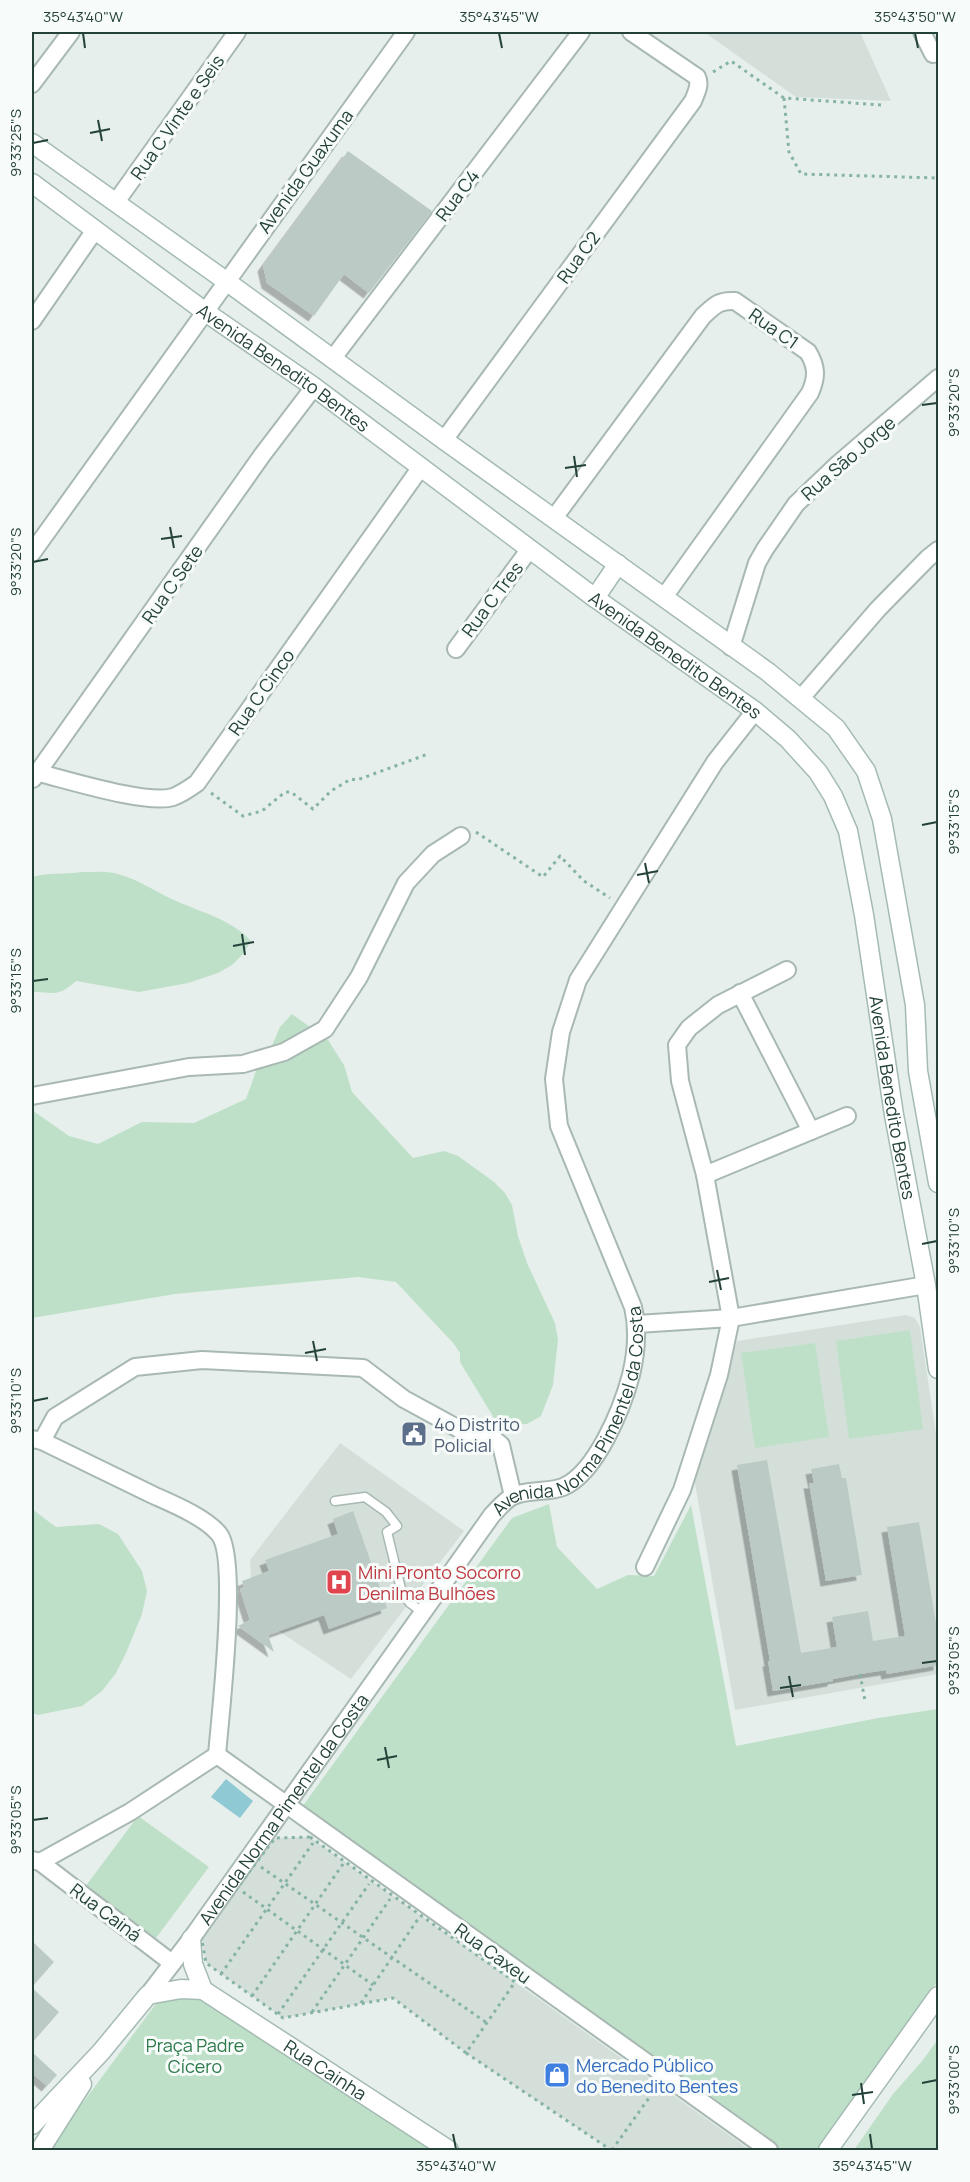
<svg xmlns="http://www.w3.org/2000/svg" width="970" height="2182" viewBox="0 0 970 2182" font-family="Manrope,sans-serif">
<style>
.built{fill:#d4dfda}
.green{fill:#bfe0c8}
.water{fill:#8ec9d4}
.building{fill:#bbcac4;filter:url(#shadow)}
.lines{fill:none;stroke-linecap:round;stroke-linejoin:round}
.lane-casing{stroke:#a8b8b2;stroke-width:11}
.street-casing{stroke:#a8b8b2;stroke-width:20}
.secondary-casing{stroke:#a4bbb3;stroke-width:21}
.path{stroke:#86b3a5;stroke-width:3;stroke-dasharray:3 4.5;stroke-linecap:butt}
.lane{stroke:#fff;stroke-width:8}
.street{stroke:#fff;stroke-width:16}
.secondary{stroke:#fff;stroke-width:18}
.ticks{fill:none;stroke:#24423a;stroke-width:2}
.labels{text-anchor:middle;dominant-baseline:central;stroke-width:6;stroke-linejoin:round;paint-order:stroke}
.street-label{font-size:18px;fill:#24423a;stroke:#f7fbf9}
.service-label{font-size:18px;fill:#4e5e75;stroke:#f7fbf9;text-anchor:start}
.health-label{font-size:18px;fill:#be3a42;stroke:#f7fbf9;text-anchor:start}
.park-label{font-size:18px;fill:#2d7a4b;stroke:#f7fbf9}
.shop-label{font-size:18px;fill:#366cbe;stroke:#f7fbf9;text-anchor:start}
.neatline{fill:none;stroke:#24423a;stroke-width:2}
.ticks-label{font-size:15px;text-anchor:middle;fill:#24423a}
</style>
<defs>
<filter id="shadow"><feDropShadow dx="-5.5" dy="5.5" stdDeviation="0" flood-color="#0004"/></filter>
</defs>
<rect width="100%" height="100%" fill="#e6efeb"/>
<path class="built" d="M 704,32 L 860,32 L 891,101 L 796,97 Z
M 906,1315 L 915,1318 L 920,1327 L 938,1447 L 938,1674 L 735,1710 L 694,1478 L 737,1341 Z
M 340,1443 L 464,1531 L 351,1679 L 253,1614 L 250,1560 Z
M 310,1837 L 515,1982 L 750,2150 L 611,2150 L 466,2053 L 393,1998 L 283,2018 L 206,1963 L 201,1935 L 275,1838 Z"/>
<path class="green" d="M 82,872 C 92,872 104,871 114,873 C 136,878 154,891 174,900 C 200,912 231,919 251,941 L 243,954 L 232,965 L 218,973 L 188,983 L 139,992 L 76,981 C 57,998 54,992 32,992 L 32,877 C 48,872 65,875 82,872 Z
M 292,1014 L 328,1040 L 344,1065 L 352,1092 L 413,1158 L 444,1151 L 458,1156 L 494,1182 L 505,1193 L 512,1205 L 518,1236 L 527,1263 L 555,1323 L 558,1340 L 553,1385 L 541,1416 L 527,1424 L 510,1425 L 494,1418 L 460,1362 L 460,1353 L 454,1344 L 396,1282 L 358,1277 L 175,1294 L 32,1318 L 32,1110 L 69,1136 L 98,1144 L 142,1122 L 194,1123 L 246,1099 L 256,1071 L 267,1057 L 280,1027 Z
M 910,1330 L 923,1429 L 849,1439 L 836,1341 Z
M 815,1343 L 829,1437 L 755,1448 L 741,1353 Z
M 549,1504 L 557,1547 L 597,1589 L 628,1575 L 654,1576 L 691,1505 L 736,1746 L 878,1718 L 938,1709 L 938,1981 L 816,2150 L 781,2150 L 302,1807 L 512,1518 Z
M 32,1509 L 56,1527 L 99,1524 L 118,1534 L 142,1571 L 147,1591 L 142,1614 L 126,1653 L 116,1673 L 102,1691 L 82,1706 L 38,1715 L 32,1713 Z
M 138,1816 L 209,1867 L 156,1938 L 85,1887 Z
M 182,1982 L 443,2150 L 48,2150 L 169,1986 Z
M 938,2039 L 938,2150 L 854,2150 L 893,2094 L 923,2060 Z"/>
<path class="water" d="M 226,1779 L 253,1801 L 240,1818 L 211,1797 Z"/>
<path class="building" d="M 348,151 L 432,211 L 369,293 L 344,274 L 314,316 L 267,283 L 263,266 Z
M 767,1460 L 801,1653 L 837,1647 L 832,1617 L 868,1611 L 873,1641 L 905,1636 L 887,1527 L 919,1522 L 937,1629 L 939,1629 L 939,1665 L 887,1674 L 886,1670 L 860,1674 L 833,1679 L 833,1681 L 773,1691 L 768,1661 L 770,1661 L 737,1465 Z
M 839,1464 L 842,1478 L 846,1478 L 862,1575 L 826,1581 L 809,1483 L 814,1483 L 811,1469 Z
M 353,1511 L 387,1608 L 329,1629 L 324,1615 L 268,1635 L 274,1652 L 238,1626 L 250,1620 L 240,1589 L 244,1587 L 242,1581 L 269,1571 L 265,1560 L 338,1534 L 333,1519 Z
M 32,1941 L 54,1962 L 32,1987 Z
M 32,1988 L 59,2012 L 32,2043 Z
M 32,2052 L 57,2075 L 47,2086 L 32,2073 Z"/>
<g class="lines">
<g class="lane-casing">
<path id="lane" d="M 335,1501 L 365,1497 L 386,1512 L 397,1526 L 387,1532 L 402,1593 L 410,1603 L 422,1612"/>
</g>
<g class="street-casing">
<g id="street">
<path d="M 922,32 L 933,54"/>
<path d="M 32,84 L 71,32"/>
<path d="M 116,202 L 237,32"/>
<path d="M 32,321 L 95,230"/>
<path d="M 333,358 L 581,32"/>
<path d="M 444,440 L 693,101 C 696,93 701,85 697,77 L 631,32"/>
<path d="M 554,518 L 703,316 C 715,305 719,300 735,301 L 808,352 C 817,367 817,377 810,393 L 664,597"/>
<path d="M 32,553 L 406,32"/>
<path d="M 731,647 L 757,563 L 765,549 L 796,504 L 838,464 L 938,378"/>
<path d="M 456,649 L 529,550"/>
<path d="M 801,698 L 878,609 L 928,558 L 938,550"/>
<path d="M 39,773 C 68,780 147,805 173,797 C 181,794 190,788 197,783 L 421,467"/>
<path d="M 33,779 L 263,454 L 314,387"/>
<path d="M 740,993 L 811,1131"/>
<path d="M 32,1096 L 189,1067 L 243,1064 L 284,1052 L 325,1029 L 359,977 L 406,883 L 433,854 L 461,836"/>
<path d="M 705,1175 L 847,1116"/>
<path d="M 637,1324 L 731,1318 L 926,1285"/>
<path d="M 32,1439 L 42,1441 C 79,1459 116,1477 153,1495 C 173,1504 205,1517 219,1534 C 239,1558 220,1717 217,1755"/>
<path d="M 42,1441 L 55,1417 L 135,1367 L 202,1360 L 363,1368 L 404,1399 L 470,1435 L 484,1431 L 501,1445 L 513,1496"/>
<path d="M 645,1567 L 682,1490 L 719,1375 L 731,1318 L 705,1175 L 680,1081 L 677,1045 L 689,1028 L 718,1005 L 787,970"/>
<path d="M 217,1755 L 769,2150"/>
<path d="M 32,1860 L 40,1862 L 172,1963"/>
<path d="M 40,1862 L 130,1812 L 217,1755"/>
<path id="s1" d="M 148,1995 L 191,1939 L 492,1515 C 498,1509 506,1499 513,1496 C 527,1489 548,1493 563,1487 C 596,1473 622,1409 631,1375 C 636,1354 638,1328 633,1307 L 559,1126 L 554,1079 L 561,1032 L 578,980 L 715,762 L 755,711"/>
</g>
</g>
<g class="secondary-casing">
<g id="secondary">
<path d="M 32,143 L 226,281 L 444,440 L 768,672 L 836,728 L 866,771 L 882,819 L 915,1005 L 918,1071 L 938,1183"/>
<path id="s2" d="M 32,183 L 204,311 L 314,387 L 595,598 L 755,711 L 788,739 L 818,772 L 833,796 L 848,831 L 864,915 L 894,1115 L 926,1285 L 938,1369"/>
<path d="M 595,598 L 618,564"/>
<path d="M 191,1939 L 193,1964 L 203,1990"/>
<path id="s3" d="M 32,2125 L 101,2052 L 148,1995 L 181,1989 L 203,1990 L 449,2150"/>
<path d="M 40,2150 L 82,2084"/>
<path d="M 828,2150 L 938,1996"/>
</g>
</g>
<path class="path" d="M 713,72 L 731,61 L 784,98 L 881,105
M 784,98 L 789,152 L 801,174 L 938,178
M 211,793 L 243,816 L 262,811 L 285,792 L 291,792 L 313,809 L 331,791 L 351,779 L 357,780 L 428,754
M 476,832 L 543,877 L 560,856 L 584,881 L 610,898
M 860,1674 L 865,1701
M 310,1837 L 515,1982 L 466,2053 L 393,1998 L 283,2018 L 206,1963 L 201,1935 L 275,1838 Z
M 261,1867 L 487,2023
M 243,1892 L 373,1985
M 221,1974 L 313,1843
M 252,1996 L 343,1864
M 361,2003 L 418,1919
M 312,2012 L 390,1899
M 278,2014 L 369,1884
M 466,2053 L 611,2150
M 612,2150 L 656,2088"/>
<use href="#lane" class="lane"/>
<use href="#street" class="street"/>
<use href="#secondary" class="secondary"/>
</g>
<path class="ticks" d="M 83,33 L 85,48M 499,33 L 502,48M 915,33 L 918,48M 98,120 L 102,141M 90,133 L 110,129M 33,143 L 48,140M 922,405 L 937,403M 574,456 L 577,477M 565,468 L 586,465M 170,527 L 174,548M 161,539 L 182,536M 33,562 L 48,559M 922,825 L 937,822M 645,863 L 649,883M 637,875 L 658,871M 242,934 L 245,955M 233,946 L 254,942M 33,981 L 48,979M 922,1244 L 937,1241M 717,1270 L 721,1290M 709,1282 L 729,1278M 313,1341 L 317,1361M 305,1353 L 326,1349M 33,1401 L 48,1398M 922,1663 L 937,1661M 789,1676 L 793,1697M 780,1688 L 801,1685M 385,1747 L 389,1768M 377,1760 L 397,1756M 33,1820 L 48,1818M 861,2083 L 864,2104M 922,2083 L 937,2080M 852,2095 L 873,2092M 453,2134 L 456,2149M 870,2134 L 872,2149"/>
<defs>
<g id="civic-square" transform="scale(1.35)"><rect x="-9" y="-9" width="18" height="18" rx="4" fill="#5c6f8a" stroke="#f7fbf9"/><path d="M-.6-6.5H3V-4.5H.6V-3L4-1V1h2V6H-6V1h2V-1L-.6-3ZM-1.2 2.5V6h2.4V2.5Z" fill="#fff"/></g>
<g id="hospital-square" transform="scale(1.35)"><rect x="-9" y="-9" width="18" height="18" rx="4" fill="#e0444e" stroke="#f7fbf9"/><path d="M-5-5h3v3.5h4V-5h3V5h-3V1.5h-4V5h-3Z" fill="#fff"/></g>
<g id="shop-square" transform="scale(1.35)"><rect x="-9" y="-9" width="18" height="18" rx="4" fill="#3f7fe0" stroke="#f7fbf9"/><path d="M-5-2.5h2.3a2.7 3.5 0 0 1 5.4 0H5L5.5 6h-11ZM-1.5-2.5h3a1.5 2.3 0 0 0-3 0Z" fill="#fff"/></g>
</defs>
<g fill-rule="evenodd">
<use href="#civic-square" x="414" y="1434"/>
<use href="#hospital-square" x="339" y="1582"/>
<use href="#shop-square" x="557" y="2075"/>
</g>
<g class="labels">
<g class="street-label">
<text transform="translate(177 117) rotate(-55)">Rua C Vinte e Seis</text>
<text transform="translate(305 171) rotate(-54)">Avenida Guaxuma</text>
<text transform="translate(457 195) rotate(-53)">Rua C4</text>
<text transform="translate(578 257) rotate(-54)">Rua C2</text>
<text transform="translate(774 328) rotate(35)">Rua C1</text>
<text stroke="none"><textPath href="#s2" startOffset="312">Avenida Benedito Bentes</textPath></text>
<text transform="translate(848 458) rotate(-41)">Rua São Jorge</text>
<text transform="translate(172 584) rotate(-55)">Rua C Sete</text>
<text transform="translate(492 599) rotate(-53)">Rua C Tres</text>
<text stroke="none"><textPath href="#s2" startOffset="798">Avenida Benedito Bentes</textPath></text>
<text transform="translate(261 692) rotate(-55)">Rua C Cinco</text>
<text stroke="none"><textPath href="#s2" startOffset="1320">Avenida Benedito Bentes</textPath></text>
<text stroke="none"><textPath href="#s1" startOffset="734">Avenida Norma Pimentel da Costa</textPath></text>
<text stroke="none"><textPath href="#s1" startOffset="230">Avenida Norma Pimentel da Costa</textPath></text>
<text transform="translate(106 1912) rotate(37)">Rua Cainá</text>
<text transform="translate(493 1953) rotate(36)">Rua Caxeu</text>
<text stroke="none"><textPath href="#s3" startOffset="376">Rua Cainha</textPath></text>
</g>
<g class="service-label">
<text x="434" y="1424">4o Distrito<tspan x="434" dy="21">Policial</tspan></text>
</g>
<g class="health-label">
<text x="358" y="1572">Mini Pronto Socorro<tspan x="358" dy="21">Denilma Bulhões</tspan></text>
</g>
<g class="park-label">
<text x="195" y="2045">Praça Padre<tspan x="195" dy="21">Cícero</tspan></text>
</g>
<g class="shop-label">
<text x="576" y="2065">Mercado Público<tspan x="576" dy="21">do Benedito Bentes</tspan></text>
</g>
</g>
<rect width="970" height="2182" fill="none" stroke="#f7fbf9" stroke-width="66"/>
<rect x="33" y="33" width="904" height="2116" class="neatline"/>
<g class="ticks-label">
<text x="83" y="22">35°43'40"W</text>
<text x="499" y="22">35°43'45"W</text>
<text x="915" y="22">35°43'50"W</text>
<text transform="translate(16 143) rotate(-90)" y="5">9°33'25"S</text>
<text transform="translate(954 403) rotate(-90)" y="5">9°33'20"S</text>
<text transform="translate(16 562) rotate(-90)" y="5">9°33'20"S</text>
<text transform="translate(954 822) rotate(-90)" y="5">9°33'15"S</text>
<text transform="translate(16 981) rotate(-90)" y="5">9°33'15"S</text>
<text transform="translate(954 1241) rotate(-90)" y="5">9°33'10"S</text>
<text transform="translate(16 1401) rotate(-90)" y="5">9°33'10"S</text>
<text transform="translate(954 1661) rotate(-90)" y="5">9°33'05"S</text>
<text transform="translate(16 1820) rotate(-90)" y="5">9°33'05"S</text>
<text transform="translate(954 2080) rotate(-90)" y="5">9°33'00"S</text>
<text x="456" y="2171">35°43'40"W</text>
<text x="872" y="2171">35°43'45"W</text>
</g>
</svg>
